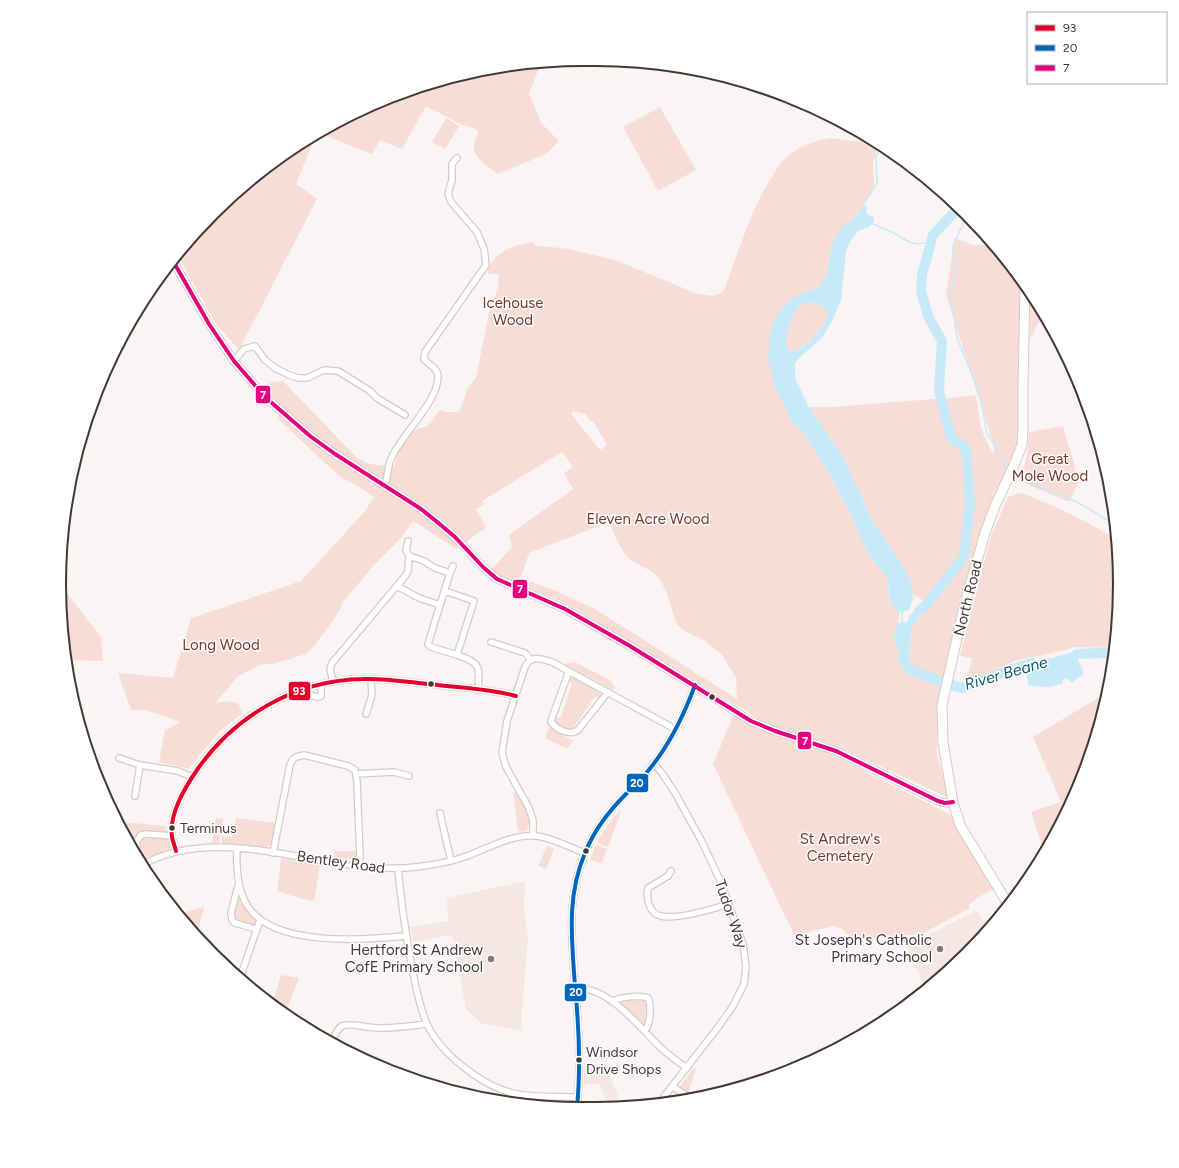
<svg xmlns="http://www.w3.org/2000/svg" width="1179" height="1168" viewBox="0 0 1179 1168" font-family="Figtree,sans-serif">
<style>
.built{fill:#f5e7e3}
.green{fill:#f7ddd6;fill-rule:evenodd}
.water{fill:#c6eaf9;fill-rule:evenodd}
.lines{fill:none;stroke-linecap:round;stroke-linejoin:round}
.stream{stroke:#c6eaf9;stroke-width:1.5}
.river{stroke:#c6eaf9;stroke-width:10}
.minor-casing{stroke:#d2cbca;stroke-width:8}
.tertiary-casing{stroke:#d2cbca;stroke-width:9}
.primary-casing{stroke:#d2cbca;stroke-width:11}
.minor{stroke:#fefefd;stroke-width:5.5}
.tertiary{stroke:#fefefd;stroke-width:7}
.primary{stroke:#fefefd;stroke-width:9}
.bus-1-casing{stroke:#fff;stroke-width:7}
.bus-2-casing{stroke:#fff;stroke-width:7}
.bus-3-casing{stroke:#fff;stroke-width:7}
.bus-1{stroke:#e4002b;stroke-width:4}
.bus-2{stroke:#0065bd;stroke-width:4}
.bus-3{stroke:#e5007d;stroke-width:4}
.bus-dot{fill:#423835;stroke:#fff;stroke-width:1.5}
.poi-dot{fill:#827a78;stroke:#fff;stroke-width:1.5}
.labels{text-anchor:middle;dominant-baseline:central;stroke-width:3;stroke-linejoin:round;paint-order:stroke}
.bus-label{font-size:14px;fill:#423835;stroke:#fff;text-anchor:start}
.park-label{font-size:15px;fill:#78392a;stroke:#fff}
.street-label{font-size:15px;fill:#423835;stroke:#fff}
.poi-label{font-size:15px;fill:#423835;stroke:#fff;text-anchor:end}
.water-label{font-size:16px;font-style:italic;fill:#13586d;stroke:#fff}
.rim{fill:none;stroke:#423835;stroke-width:2}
.line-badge{stroke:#fff;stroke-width:1.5}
.badge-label{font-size:11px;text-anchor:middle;font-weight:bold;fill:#fff}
</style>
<rect width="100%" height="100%" fill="#faf5f4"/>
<path class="built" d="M 525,881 L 524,909 L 528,937 L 522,1010 L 522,1031 L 481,1023 L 466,1009 L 452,935 L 413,942 L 410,927 L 449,921 L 446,898 Z
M 977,910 L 984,922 L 1000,914 L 966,955 L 925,989 L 906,944 L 930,934 Z
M 585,1069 L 607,1069 L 622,1106 L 610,1107 L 599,1084 L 583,1084 Z"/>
<path class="green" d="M 539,63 L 540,65 L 529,94 L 542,124 L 559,141 L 546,154 L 498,174 C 489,167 472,158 474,145 C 474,141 477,137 478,133 L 476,129 L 460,124 L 426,106 L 402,149 L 380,140 L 372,154 L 319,133 L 383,99 L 481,69 Z
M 660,107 L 696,170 L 658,191 L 623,127 Z
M 446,118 L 459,126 L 445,149 L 432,142 Z
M 316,135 L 296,184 L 317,199 L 239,350 L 216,324 L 178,256 L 213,213 L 292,148 Z
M 830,138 L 862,142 L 877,151 L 873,162 L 874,184 L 872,190 L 858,214 L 844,226 L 831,247 L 827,274 L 821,284 L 814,289 L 796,296 L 777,315 L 792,421 L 802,431 L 830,475 L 852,517 L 862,542 L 874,561 L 888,579 L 889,598 L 895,609 L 900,611 L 898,623 L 893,639 C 898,646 899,651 900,659 C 903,672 916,675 927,678 L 924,675 L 925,673 L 915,668 L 908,663 L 912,627 L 921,617 L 963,562 L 966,555 L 969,543 L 972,499 L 968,449 L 954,437 L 944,399 L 976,395 L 981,428 L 985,438 L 994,455 L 993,443 L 946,295 L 955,238 L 972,245 L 992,245 L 1021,280 L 1018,446 L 993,505 L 941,690 L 938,721 L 937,755 L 949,798 L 836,746 L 771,725 L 759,719 L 574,608 C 567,605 561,601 554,598 C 533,590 509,584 491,570 L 512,547 L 509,535 L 573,489 L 564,473 L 573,467 L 562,452 L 482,501 L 484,504 L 476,509 L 486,528 L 472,537 L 466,543 C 432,506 386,483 345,456 C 315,436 289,413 263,389 L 272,382 L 283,381 L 357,458 L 369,464 L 394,467 C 396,458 405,433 415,430 C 420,428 425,428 429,424 C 434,420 435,413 441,410 L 446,412 L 459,412 L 468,388 L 476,378 L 489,313 L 498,288 L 499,274 L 489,274 L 487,269 C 497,251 513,245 533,242 L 533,245 L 568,249 L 615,260 L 698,294 L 713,296 L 724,291 C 738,254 749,214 770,180 C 775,172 779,164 786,158 C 799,146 813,141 830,138 ZM 573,411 L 586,414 L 589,420 L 594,423 L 607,445 L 600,450 L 571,414 ZM 609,522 C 614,534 620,550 630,559 C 638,566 649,568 656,575 C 669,589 670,610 678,626 L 683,630 L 705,641 L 722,655 L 736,678 L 737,699 L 595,609 L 556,591 L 521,578 L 529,553 Z
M 1031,292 L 1043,314 L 1030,339 Z
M 809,302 L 823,306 C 824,308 826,309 827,311 C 830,325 799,356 787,350 C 785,336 791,304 809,302 Z
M 933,399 L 940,399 L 946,435 L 962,450 L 967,493 L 963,546 L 961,556 L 957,562 L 924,602 L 917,596 L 913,595 L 909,575 L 872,520 L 844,458 L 809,407 L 833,407 Z
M 279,415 L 301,435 L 325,453 L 420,513 L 439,528 L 458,546 L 457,549 L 413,521 L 400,539 L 375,564 L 343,602 L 340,610 L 315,645 L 306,654 L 287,660 L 272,664 L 259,665 L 237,677 L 216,703 L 224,701 L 238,703 L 243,713 L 221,730 L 200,754 L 189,769 L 159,762 L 165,730 L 181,722 L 146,710 L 131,710 L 118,673 L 173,678 L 191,618 L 301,581 L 365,511 L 374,497 L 359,487 L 340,477 L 277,418 Z
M 1063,426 L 1079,481 L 1069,502 L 1026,484 L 1020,478 C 1021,471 1025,466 1026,459 C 1029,450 1028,441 1029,432 Z
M 1018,493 C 1026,494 1034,498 1041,501 C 1067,511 1092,525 1116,539 L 1120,584 L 1114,648 L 1076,647 L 1061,651 L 1015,661 L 966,684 L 972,658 L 960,656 L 991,536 L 1008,497 Z
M 59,583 L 101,637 L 103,661 L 67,660 Z
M 567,663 L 577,663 L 610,680 L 615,688 L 614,690 L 566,665 Z
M 571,678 L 574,678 L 599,692 L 601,696 L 599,699 L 595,697 L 573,728 L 576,731 L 571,733 C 564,729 556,727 555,718 L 561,717 L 572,684 L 568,681 Z
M 1108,692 L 1080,785 L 1044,852 L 1031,812 L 1061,802 L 1033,737 Z
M 734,714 L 768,733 L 829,753 L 953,816 L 994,889 L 977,898 L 969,905 L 970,908 L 922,934 L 851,939 L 842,929 L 835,926 L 794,935 L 713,764 Z
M 549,727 L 573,741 L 567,749 L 545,738 Z
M 515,792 L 517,793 C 523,803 535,820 526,831 L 520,832 L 518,831 L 513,793 Z
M 619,811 L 621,812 L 609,845 L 606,847 L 597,842 C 604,831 610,821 619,811 Z
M 216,818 L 223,819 L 219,843 L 212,843 Z
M 236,818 L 276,823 L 270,845 L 266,847 L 222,843 L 222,836 L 232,837 Z
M 123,822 L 165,826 L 171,847 L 169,850 L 140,862 L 123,830 Z
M 596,845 L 607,849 L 602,863 L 590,860 Z
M 547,846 L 554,849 L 546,869 L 538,866 Z
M 335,851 L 357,851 L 357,857 L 352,860 L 335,857 L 334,857 Z
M 281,858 L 320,865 L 314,901 L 302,899 L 277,891 Z
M 240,898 L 255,919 L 256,922 L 253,926 L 235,920 L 233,916 L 238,899 Z
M 204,907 L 197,936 L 179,914 Z
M 281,975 L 299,978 L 285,1014 L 272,1004 Z
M 644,999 L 647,1002 L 646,1003 L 645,1024 L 646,1025 L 645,1027 L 643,1027 L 643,1024 L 621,1003 L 618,1003 L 618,1001 L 642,1001 Z
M 694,1067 L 696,1068 L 688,1094 L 680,1089 L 680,1086 Z"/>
<path class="water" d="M 863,205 L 867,207 L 866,212 L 868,215 L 874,217 L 874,221 L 869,227 L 858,231 L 850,242 L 846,251 L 841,300 L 832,321 L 822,338 L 800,357 L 795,363 L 795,378 L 809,407 L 844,458 L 872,520 L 909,575 L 912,588 L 913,599 L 909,610 L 902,612 L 895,609 L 889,598 L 888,579 L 874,561 L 862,542 L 852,517 L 830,475 L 802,431 L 792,422 L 774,385 L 768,356 L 770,336 L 773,323 L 777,315 L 787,302 L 796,296 L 814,289 L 821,284 L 827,274 L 831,247 L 836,236 L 844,226 L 858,214 ZM 809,302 L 823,306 C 824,308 826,309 827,311 C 830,325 799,357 787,350 C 785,336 791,304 809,302 Z
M 924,602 L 932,603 L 912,627 L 908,663 L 903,665 C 898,658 900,648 893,639 L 898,623 L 907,622 L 910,615 Z
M 1094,648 L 1089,655 L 1082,656 L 1078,660 L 1083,670 L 1083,675 L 1072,682 L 1065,678 L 1063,679 L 1062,684 L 1048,687 L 1029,686 L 1026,674 L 1019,670 L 1019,663 L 1052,658 L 1079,650 Z"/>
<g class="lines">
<path class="stream" d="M 863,205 L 877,183 L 876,157 L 882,145
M 968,214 L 952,247 L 956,274 L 951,293 L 957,338 L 981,397 L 986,431 L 1005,464 L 1009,468
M 873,224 L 894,233 L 909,242 L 917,244 L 931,242
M 1015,473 L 1022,480 L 1077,502 L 1114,524
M 902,624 L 902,612"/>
<path class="river" d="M 919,611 L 927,604 L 964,557 L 970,503 L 966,448 L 951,438 L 939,390 L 942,341 L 929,318 L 921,292 L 922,275 L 933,235 L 959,207
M 903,652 L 903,657 L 908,668 L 920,674 L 961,688 L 1021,666 L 1032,663
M 1077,654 L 1106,653 L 1113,655"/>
<g class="minor-casing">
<path id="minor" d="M 234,361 L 244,349 L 255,346 L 265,360 L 275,368 L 289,375 L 299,378 L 307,378 L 324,370 L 338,371 L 370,391 L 377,398 L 405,415
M 384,485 C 389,477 387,467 391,459 C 399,437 445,395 437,372 C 435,367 428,364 424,359 L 425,352 L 486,265 L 484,249 L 477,232 L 451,202 L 448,194 L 452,180 L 452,164 L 457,158
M 450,573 L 453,566
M 397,586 L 419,598 L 440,605 L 450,573 L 435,568 L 424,561 L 409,556 L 406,550 L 408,541
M 445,591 L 474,601 L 457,655 C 480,663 480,665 478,690
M 440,605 L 428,644 L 431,647 L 457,655
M 491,642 L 525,653 L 531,660
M 569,671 L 552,718 L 551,722 C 557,730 570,736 578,730 L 608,692
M 333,682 L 330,669 L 332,663 L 406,575 L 408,571 L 409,556
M 306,689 L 310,695 L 317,697 L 321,696 L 321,685
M 366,714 L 372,695 L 371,679
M 119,758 L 140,765 L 178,771 L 192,777
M 653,763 L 662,773 L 675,793 L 701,840 L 720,880 L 743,944 L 746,966 L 744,984 L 733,1006 L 719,1026 L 659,1103
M 356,774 L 394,772 L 409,776
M 135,796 L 140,765
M 440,813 L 451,861
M 533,835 L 533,821 L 529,808 L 506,767 L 502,753 L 507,721 L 525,667 C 531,654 542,659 552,662 L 675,729
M 237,849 C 236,869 237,891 249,908 C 276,947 364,940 406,936
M 176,851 C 175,847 173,842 172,837 C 169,814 184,789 197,770 C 234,716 296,680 363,679 C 388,678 413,683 438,685 C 464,688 491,689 516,696
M 273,853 L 290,765 L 293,759 L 296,757 L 304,755 L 348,766 L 355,770 L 357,782 L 360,857 L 359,866
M 136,854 L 137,841 L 141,835 L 146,834 L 172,836
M 142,865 C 224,819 329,878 416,867 C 433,865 451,862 467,856 C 486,849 514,833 536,836 C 550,837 571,848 585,853
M 398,869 C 401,902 406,935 412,968 C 416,987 419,1006 427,1024 C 440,1053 481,1085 512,1093 C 533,1098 556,1096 578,1097
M 671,871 L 668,876 L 648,888 C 646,898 649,914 661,916 C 677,920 713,909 729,904
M 238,886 L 231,913 L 232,920 L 235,923 L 256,929
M 240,978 L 260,920
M 576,988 C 610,987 640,1028 662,1049 C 670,1056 678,1062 687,1068
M 612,1001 C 619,997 641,995 648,998 C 652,1006 650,1025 645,1031
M 332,1042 C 334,1036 337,1029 342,1026 C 350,1023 359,1026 367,1027 C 387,1030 408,1026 427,1024
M 673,1087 L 692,1099
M 577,1107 C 581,1067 579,1027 575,987 C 572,939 566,898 585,853 C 594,830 609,811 626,794 C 631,789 636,784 641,779 C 665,753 683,718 695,685"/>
</g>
<g class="tertiary-casing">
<path id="tertiary" d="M 173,261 L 209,324 L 234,361 L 265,397 L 310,436 L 335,454 L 421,509 L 436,521 L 455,537 L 483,567 L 497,579 L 565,609 L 630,646 L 751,721 L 775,731 L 836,751 L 938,801 L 945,803 L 953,802"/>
</g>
<g class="primary-casing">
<path id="primary" d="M 1008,904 L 960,825 L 953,802 L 943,743 L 942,705 L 964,607 L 985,533 L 995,506 L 1015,463 L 1022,445 L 1023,430 L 1023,386 L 1025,284"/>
</g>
<use href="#minor" class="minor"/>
<use href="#tertiary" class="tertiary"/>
<use href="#primary" class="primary"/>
<g class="bus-1-casing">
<path id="bus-1" d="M 176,851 C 175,847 173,842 172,837 C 169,814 184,789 197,770 C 234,716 296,680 363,679 C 388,678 413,683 438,685 C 464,688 491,689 516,696"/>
</g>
<g class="bus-2-casing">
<path id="bus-2" d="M 577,1107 C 581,1067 579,1027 575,987 C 572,939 566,898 585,853 C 594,830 609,811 626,794 C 631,789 636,784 641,779 C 665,753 683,718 695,685"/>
</g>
<g class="bus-3-casing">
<path id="bus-3" d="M 173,261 L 209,324 L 234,361 L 265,397 L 310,436 L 335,454 L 421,509 L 436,521 L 455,537 L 483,567 L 497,579 L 565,609 L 630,646 L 751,721 L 775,731 L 836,751 L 938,801 L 945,803 L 953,802"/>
</g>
<use href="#bus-1" class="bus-1"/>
<use href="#bus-2" class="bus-2"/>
<use href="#bus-3" class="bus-3"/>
</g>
<g class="bus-dot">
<circle cx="431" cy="684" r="3.5"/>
<circle cx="712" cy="697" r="3.5"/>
<circle cx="172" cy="828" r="3.5"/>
<circle cx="586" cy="851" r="3.5"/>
<circle cx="579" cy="1060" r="3.5"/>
</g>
<g class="poi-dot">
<circle cx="940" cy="949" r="4"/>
<circle cx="491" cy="959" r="4"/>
</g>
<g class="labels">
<g class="bus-label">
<text x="180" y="828">Terminus</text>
<text x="586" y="1052">Windsor<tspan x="586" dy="17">Drive Shops</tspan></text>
</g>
<g class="park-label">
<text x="513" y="303">Icehouse<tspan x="513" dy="17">Wood</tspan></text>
<text x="1050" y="459">Great<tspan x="1050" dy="17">Mole Wood</tspan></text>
<text x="648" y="519">Eleven Acre Wood</text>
<text x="221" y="645">Long Wood</text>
<text x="840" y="839">St Andrew's<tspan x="840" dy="17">Cemetery</tspan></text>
</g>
<g class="street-label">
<text transform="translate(968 598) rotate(-76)">North Road</text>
<text transform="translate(341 862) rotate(8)">Bentley Road</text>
<text transform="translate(731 914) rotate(71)">Tudor Way</text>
</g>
<g class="poi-label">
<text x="932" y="940">St Joseph's Catholic<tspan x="932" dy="17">Primary School</tspan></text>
<text x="483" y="950">Hertford St Andrew<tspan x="483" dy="17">CofE Primary School</tspan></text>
</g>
<g class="water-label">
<text transform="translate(1006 673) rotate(-16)">River Beane</text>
</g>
</g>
<path d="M0 0H1179V1168H0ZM584 66H595A518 518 0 0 1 1113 584V584A518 518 0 0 1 595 1102H584A518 518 0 0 1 66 584V584A518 518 0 0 1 584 66Z" fill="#fff" fill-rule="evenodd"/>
<path class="rim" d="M584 66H595A518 518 0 0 1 1113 584V584A518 518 0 0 1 595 1102H584A518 518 0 0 1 66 584V584A518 518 0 0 1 584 66Z"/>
<g class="line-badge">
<rect x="255" y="385" width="16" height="19" rx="4" fill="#e5007d"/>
<rect x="512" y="579" width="16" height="20" rx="4" fill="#e5007d"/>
<rect x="288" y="681" width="23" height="20" rx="4" fill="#e4002b"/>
<rect x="797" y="731" width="15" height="19" rx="4" fill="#e5007d"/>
<rect x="626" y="773" width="23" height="20" rx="4" fill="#0065bd"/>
<rect x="564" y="983" width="23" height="19" rx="4" fill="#0065bd"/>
</g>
<g class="badge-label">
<text x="263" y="399">7</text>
<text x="520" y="593">7</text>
<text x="299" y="695">93</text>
<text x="805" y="745">7</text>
<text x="637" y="787">20</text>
<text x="576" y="996">20</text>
</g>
<rect x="1027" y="12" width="140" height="72" fill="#ffffff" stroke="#b3afae"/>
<rect x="1035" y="25" width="20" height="6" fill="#e4002b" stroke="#b3afae"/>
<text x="1063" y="32" font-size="12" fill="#423835">93</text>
<rect x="1035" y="45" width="20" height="6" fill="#0065bd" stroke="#b3afae"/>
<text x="1063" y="52" font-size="12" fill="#423835">20</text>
<rect x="1035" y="65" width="20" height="6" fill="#e5007d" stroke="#b3afae"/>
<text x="1063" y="72" font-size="12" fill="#423835">7</text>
</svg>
